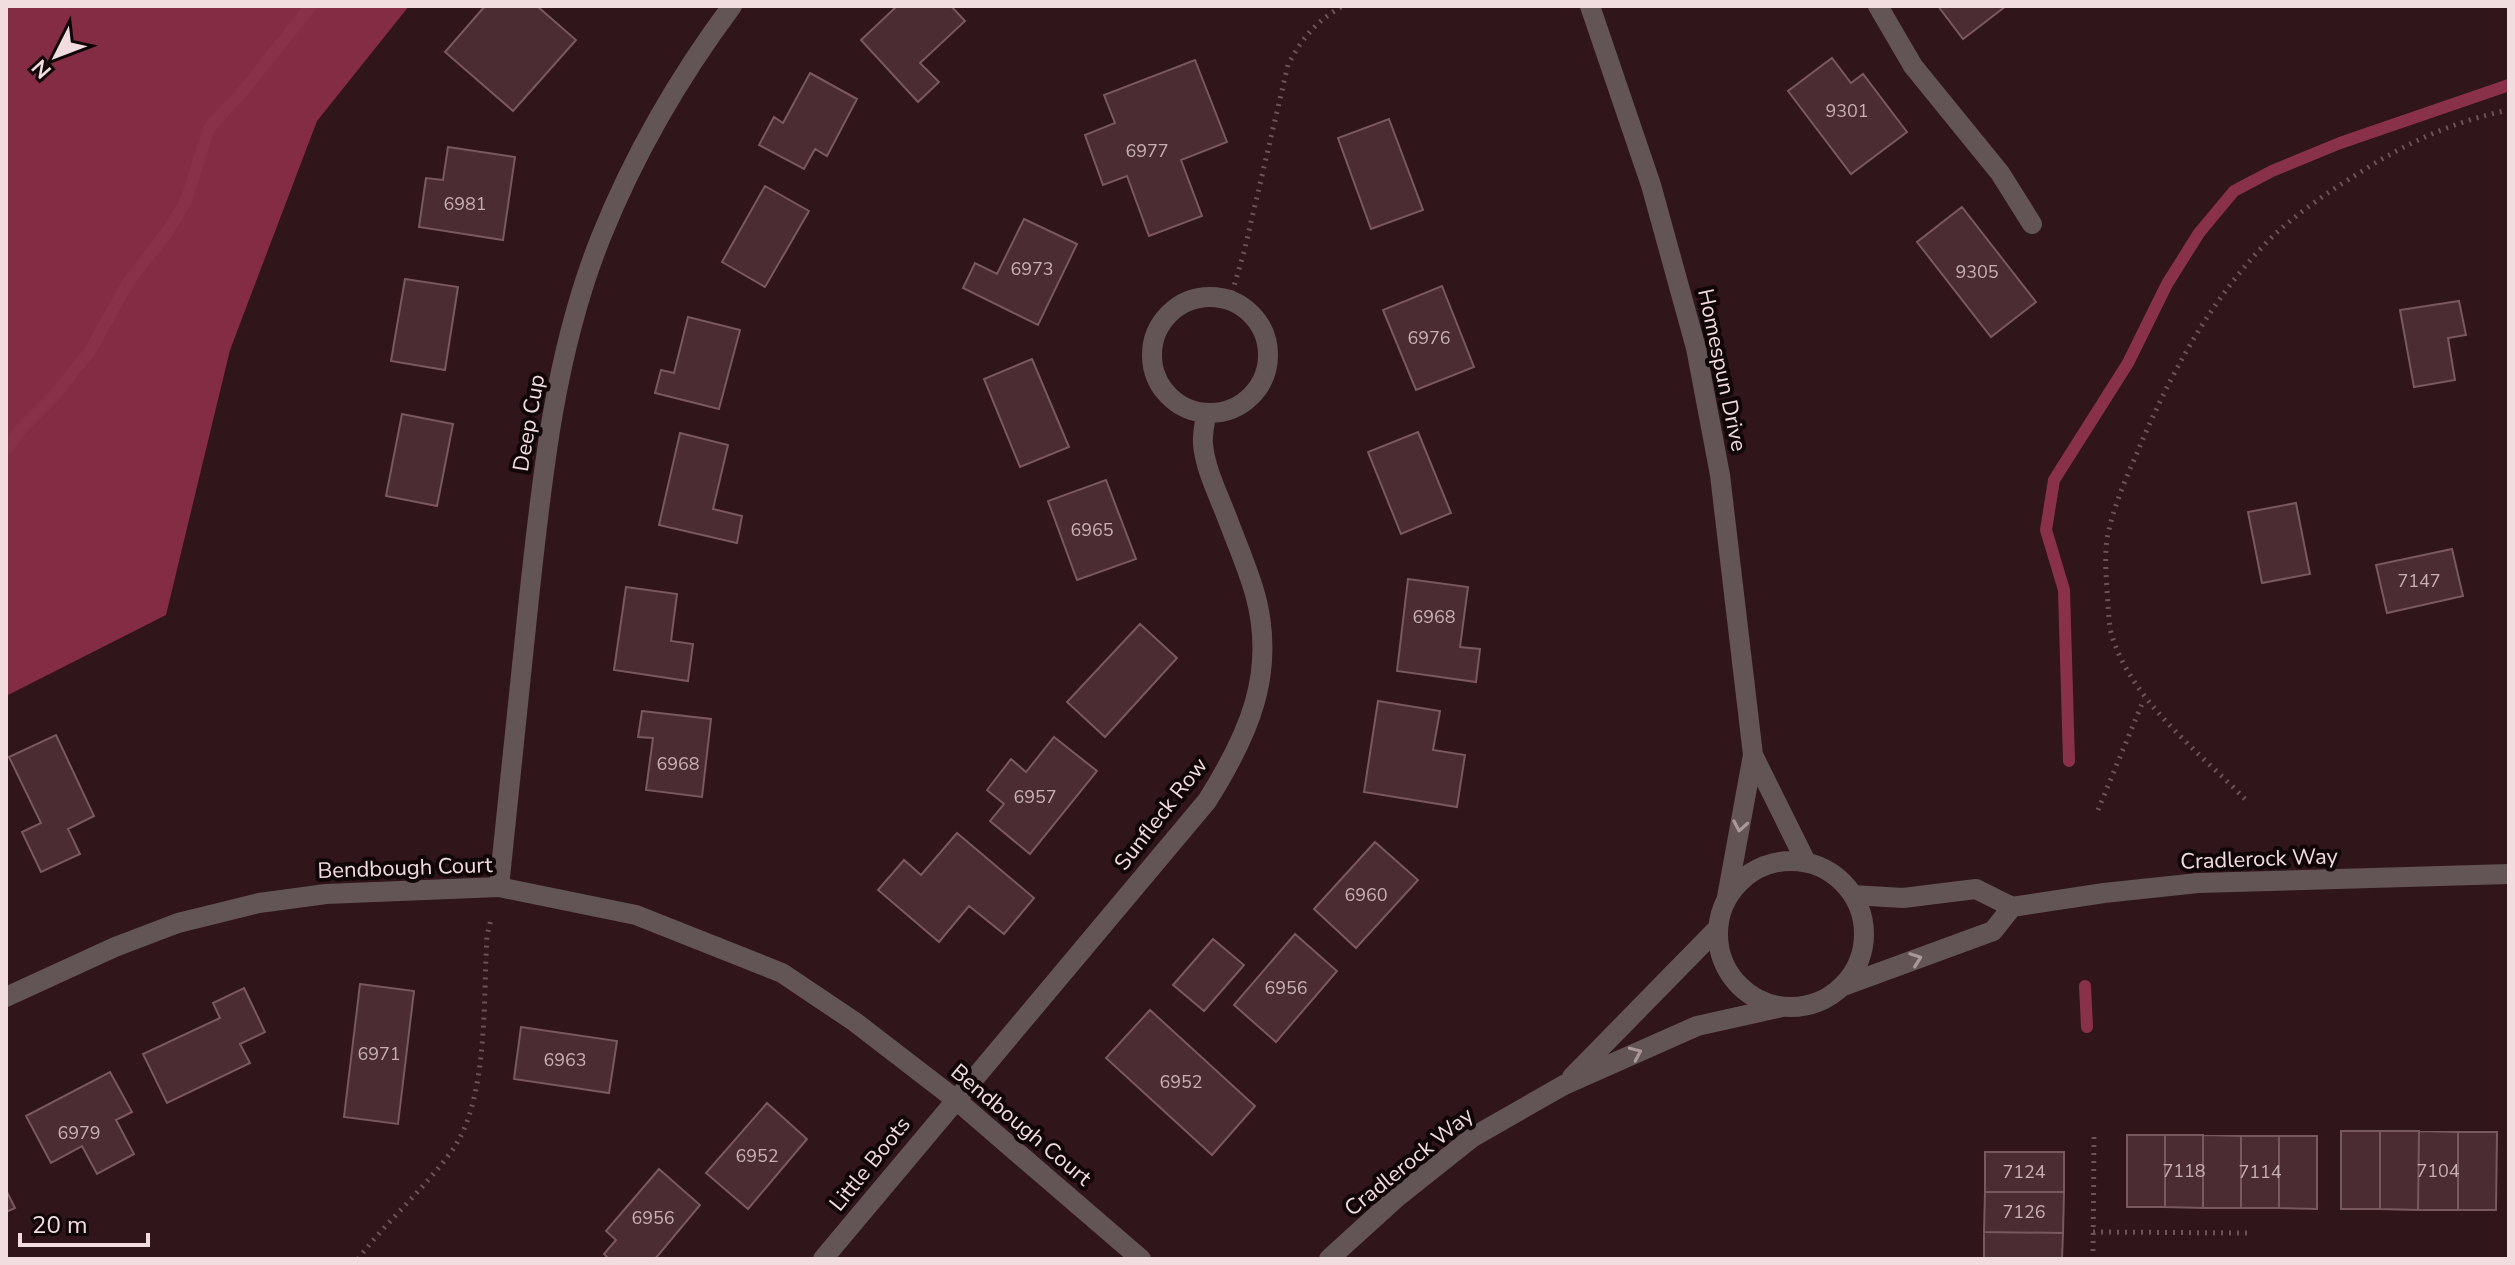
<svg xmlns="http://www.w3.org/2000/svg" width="2515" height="1265" viewBox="0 0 2515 1265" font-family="'Nunito Sans',sans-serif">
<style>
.forest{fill:#852c45}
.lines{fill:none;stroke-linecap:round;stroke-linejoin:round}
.stream{stroke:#8a314a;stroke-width:12}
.building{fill:#4a2c32;stroke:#79585e;stroke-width:2}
.path{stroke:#6c5358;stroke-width:5;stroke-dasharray:2 6;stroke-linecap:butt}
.minor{stroke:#635456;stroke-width:20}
.oneway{stroke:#aa989b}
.labels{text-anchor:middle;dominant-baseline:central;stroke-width:8;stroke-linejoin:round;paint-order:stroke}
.number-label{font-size:18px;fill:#c7b0b4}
.street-label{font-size:22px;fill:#f1dce0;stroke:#100507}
</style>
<rect width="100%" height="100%" fill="#30151b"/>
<path class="forest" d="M 6,6 L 409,6 L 317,121 L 230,350 L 166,615 L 6,696 Z"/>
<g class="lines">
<path class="stream" d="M 6,450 L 21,429 L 53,397 L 90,351 L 129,281 L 168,231 L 186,201 L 209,128 L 243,91 L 311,6
M 2069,761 L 2064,590 L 2046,530 L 2054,480 L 2128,363 L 2167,284 L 2199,233 L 2234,191 L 2272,171 L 2340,143 L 2509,85
M 2085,986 L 2087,1027"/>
</g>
<path class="building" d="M 485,6 L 537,6 L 576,40 L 513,111 L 445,52 Z
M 897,6 L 951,6 L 965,21 L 920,63 L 939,82 L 918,102 L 861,40 Z
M 1938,6 L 2006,6 L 1963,39 Z
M 1832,58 L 1851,83 L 1863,74 L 1907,132 L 1851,174 L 1788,91 Z
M 1195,60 L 1227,142 L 1181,160 L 1202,216 L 1149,236 L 1127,176 L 1103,185 L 1085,135 L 1115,123 L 1104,95 Z
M 810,73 L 857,99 L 827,156 L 815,149 L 804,169 L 759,145 L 774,117 L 783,123 Z
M 1389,119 L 1423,210 L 1371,229 L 1338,138 Z
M 448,147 L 515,157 L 503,240 L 419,227 L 426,178 L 443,180 Z
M 765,186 L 809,211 L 765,287 L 722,262 Z
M 1962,207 L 2036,302 L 1991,337 L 1917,242 Z
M 1024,219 L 1077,244 L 1038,325 L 963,288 L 975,263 L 997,274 Z
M 405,279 L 458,287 L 445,370 L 391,361 Z
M 1442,286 L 1474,367 L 1416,390 L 1383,310 Z
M 2459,301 L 2466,335 L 2448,338 L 2455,380 L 2414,387 L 2400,310 Z
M 688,317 L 740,330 L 719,409 L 655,393 L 661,370 L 674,373 Z
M 1032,359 L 1069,447 L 1020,467 L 984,379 Z
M 402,414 L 453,424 L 437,506 L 386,496 Z
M 1418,432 L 1451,513 L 1401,534 L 1368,452 Z
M 680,433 L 728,445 L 713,509 L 742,516 L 737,543 L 659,525 Z
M 1106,480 L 1136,559 L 1077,580 L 1048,501 Z
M 2296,503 L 2310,574 L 2262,583 L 2248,512 Z
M 2452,549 L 2463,596 L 2387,613 L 2376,565 Z
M 1408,579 L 1468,587 L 1460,647 L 1480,649 L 1476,682 L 1397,671 Z
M 626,587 L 677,594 L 671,641 L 693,644 L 688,681 L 614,670 Z
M 1140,624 L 1177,658 L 1105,737 L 1067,702 Z
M 1378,701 L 1440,711 L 1433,750 L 1465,755 L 1457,807 L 1364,792 Z
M 642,711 L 711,719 L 702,797 L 646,790 L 653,738 L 638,737 Z
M 56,735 L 94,816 L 68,829 L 80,854 L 41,872 L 22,832 L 41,823 L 9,757 Z
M 1054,737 L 1097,771 L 1030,854 L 990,821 L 1004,804 L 987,790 L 1011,759 L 1026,772 Z
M 957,833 L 1034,898 L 1004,934 L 969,906 L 939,942 L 878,890 L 904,860 L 921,875 Z
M 1375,842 L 1418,880 L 1356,948 L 1314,909 Z
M 1295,934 L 1337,971 L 1276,1042 L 1234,1005 Z
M 1213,939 L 1244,965 L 1204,1011 L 1173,985 Z
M 360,984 L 414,991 L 398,1124 L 344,1117 Z
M 244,988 L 265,1032 L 240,1044 L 250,1063 L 167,1103 L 143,1054 L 220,1018 L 213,1003 Z
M 1150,1010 L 1255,1106 L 1212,1155 L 1106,1058 Z
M 521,1027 L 617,1041 L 609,1093 L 514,1079 Z
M 110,1072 L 132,1112 L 116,1120 L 134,1154 L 97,1174 L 82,1146 L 51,1163 L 26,1116 Z
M 767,1103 L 807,1139 L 748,1209 L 706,1173 Z
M 2341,1131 L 2380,1131 L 2380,1209 L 2341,1209 Z
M 2380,1131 L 2419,1131 L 2418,1210 L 2380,1209 Z
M 2419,1131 L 2458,1132 L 2458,1210 L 2418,1210 Z
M 2458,1132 L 2497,1132 L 2496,1210 L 2458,1210 Z
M 2127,1135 L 2165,1135 L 2165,1207 L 2127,1207 Z
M 2165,1135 L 2203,1135 L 2203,1208 L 2165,1207 Z
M 2203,1135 L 2241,1136 L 2241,1208 L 2203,1208 Z
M 2241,1136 L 2279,1136 L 2279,1208 L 2241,1208 Z
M 2279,1136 L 2317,1136 L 2317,1209 L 2279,1208 Z
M 1985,1152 L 2064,1152 L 2064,1192 L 1985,1192 Z
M 659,1169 L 700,1205 L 655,1259 L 609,1259 L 604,1254 L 616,1240 L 606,1231 Z
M 6,1190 L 15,1208 L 6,1212 Z
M 1985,1192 L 2064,1192 L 2063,1233 L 1984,1232 Z
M 1984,1232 L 2063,1233 L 2062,1259 L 1984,1259 Z"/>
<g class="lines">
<path class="path" d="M 1230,300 L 1244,252 L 1288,65 C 1302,38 1316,21 1343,6
M 2245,799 C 2198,751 2132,701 2112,636 C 2109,627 2109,616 2108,606 C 2107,585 2104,561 2107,539 C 2112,511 2125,480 2137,453 C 2169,376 2211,298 2271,238 C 2297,213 2328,192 2359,173 C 2406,143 2454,121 2509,110
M 2098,810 L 2144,699
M 2093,1232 L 2249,1233
M 358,1259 C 386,1222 423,1190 451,1152 C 489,1101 483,999 487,936 L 491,919
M 2093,1259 L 2094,1137"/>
<path class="minor" d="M 1590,6 L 1651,185 L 1696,348 L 1720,475 L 1753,755 L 1727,897
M 1878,6 L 1913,66 L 2000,173 L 2032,224
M1152 355a58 58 0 1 1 116 0a58 58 0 1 1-116 0Z
M 1753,755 L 1806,862
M1718 934a73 73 0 1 1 146 0a73 73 0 1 1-146 0Z
M 499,887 C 509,791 519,694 529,598 C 542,477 555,351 601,237 C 634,155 679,77 732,6
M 1853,895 L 1903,898 L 1976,889 L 2012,907 L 2104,893 L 2198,883 L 2509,874
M 1843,986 L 1993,931 L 2012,907
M 6,997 L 115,947 L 178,923 L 259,903 L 326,894 L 499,887 L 636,915 L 782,973 L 855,1022 L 955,1099 L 1141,1259
M 1572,1077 L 1717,929
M 823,1259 L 1207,801 C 1248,736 1277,673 1255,594 C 1248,569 1237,544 1228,520 C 1219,496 1205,469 1203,444 C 1202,435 1205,423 1206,414
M 1329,1259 L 1395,1199 L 1473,1137 L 1564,1085 L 1697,1026 L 1782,1007"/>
</g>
<defs><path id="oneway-chevron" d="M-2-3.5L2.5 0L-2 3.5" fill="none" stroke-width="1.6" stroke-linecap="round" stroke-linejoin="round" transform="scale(2)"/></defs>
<g class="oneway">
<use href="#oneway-chevron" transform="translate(1740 826) rotate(100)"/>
<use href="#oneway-chevron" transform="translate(1916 959) rotate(-20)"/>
<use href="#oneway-chevron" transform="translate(1636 1053) rotate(-24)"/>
</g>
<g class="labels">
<g class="number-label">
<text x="1847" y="111">9301</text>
<text x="1147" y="151">6977</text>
<text x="465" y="204">6981</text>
<text x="1032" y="269">6973</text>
<text x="1977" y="272">9305</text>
<text x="1429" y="338">6976</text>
<text x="1092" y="530">6965</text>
<text x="2419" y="581">7147</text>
<text x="1434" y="617">6968</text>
<text x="678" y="764">6968</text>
<text x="1035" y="797">6957</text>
<text x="1366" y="895">6960</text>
<text x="1286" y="988">6956</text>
<text x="379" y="1054">6971</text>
<text x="565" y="1060">6963</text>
<text x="1181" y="1082">6952</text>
<text x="79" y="1133">6979</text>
<text x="757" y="1156">6952</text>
<text x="2184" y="1171">7118</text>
<text x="2438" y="1171">7104</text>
<text x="2024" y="1172">7124</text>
<text x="2260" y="1172">7114</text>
<text x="2024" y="1212">7126</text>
<text x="653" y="1218">6956</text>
</g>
<g class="street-label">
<text transform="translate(1722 370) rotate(78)">Homespun Drive</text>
<text transform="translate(529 423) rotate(-80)">Deep Cup</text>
<text transform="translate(1161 814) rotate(-52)">Sunfleck Row</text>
<text transform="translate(2259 859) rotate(-2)">Cradlerock Way</text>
<text transform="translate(405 868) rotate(-2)">Bendbough Court</text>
<text transform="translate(1021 1125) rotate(40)">Bendbough Court</text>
<text transform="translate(1409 1162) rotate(-39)">Cradlerock Way</text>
<text transform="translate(870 1164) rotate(-51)">Little Boots</text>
</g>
</g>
<rect width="2515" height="1265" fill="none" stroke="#f1dce0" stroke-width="16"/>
<g transform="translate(56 56) rotate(228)" stroke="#100507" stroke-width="6" paint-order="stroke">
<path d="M0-6L14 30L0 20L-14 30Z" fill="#f1dce0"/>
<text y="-12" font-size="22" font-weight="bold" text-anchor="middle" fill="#f1dce0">N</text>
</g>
<path d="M20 1233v12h128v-12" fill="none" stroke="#f1dce0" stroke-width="4"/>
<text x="32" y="1233" font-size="24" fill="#f1dce0" stroke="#100507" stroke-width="6" paint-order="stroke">20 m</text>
</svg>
